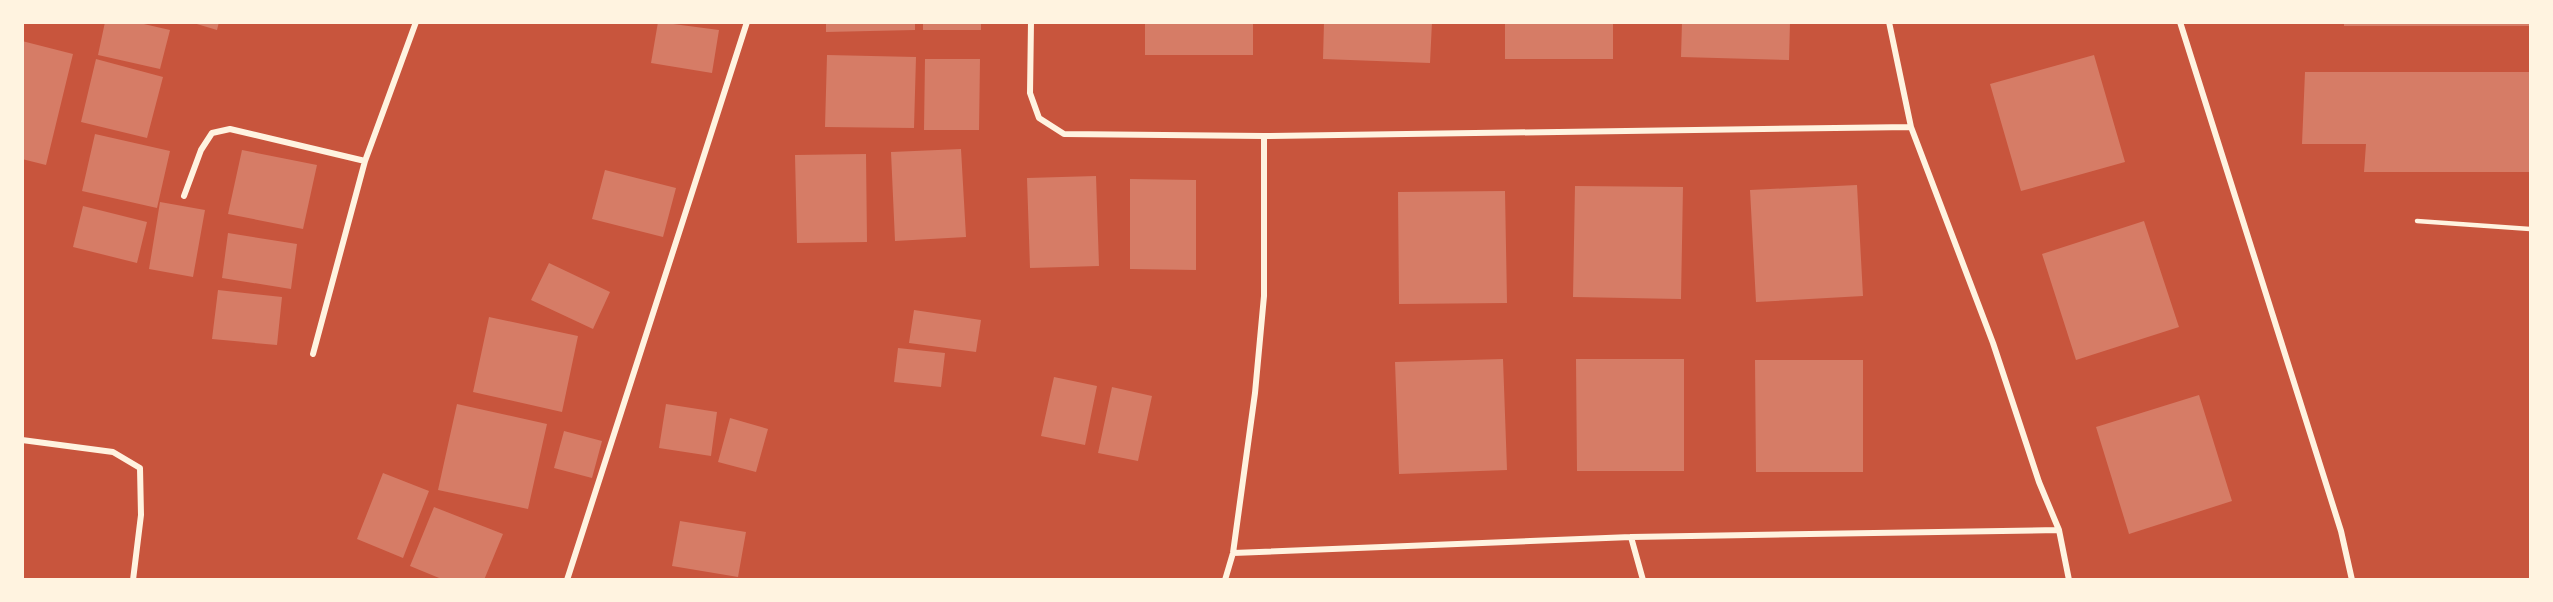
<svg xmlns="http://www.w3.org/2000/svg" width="2553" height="602" viewBox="0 0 2553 602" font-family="'Times New Roman',serif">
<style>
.building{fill:#d67c66}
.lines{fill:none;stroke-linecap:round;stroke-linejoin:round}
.service{stroke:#fff3e0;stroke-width:4.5}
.minor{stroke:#fff3e0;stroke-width:6}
</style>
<rect width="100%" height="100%" fill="#c8553d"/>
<path class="building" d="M 105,22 L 135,22 L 170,30 L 160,69 L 98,55 Z
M 190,22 L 219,22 L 217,30 Z
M 658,22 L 719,30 L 712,73 L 651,63 Z
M 826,22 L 915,22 L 915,30 L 826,32 Z
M 923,22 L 981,22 L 981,30 L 923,30 Z
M 1145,22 L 1253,22 L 1253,55 L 1145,55 Z
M 1324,22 L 1432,22 L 1430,63 L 1323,59 Z
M 1505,22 L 1613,22 L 1613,59 L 1505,59 Z
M 1682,22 L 1790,22 L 1789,60 L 1681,57 Z
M 2344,22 L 2530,22 L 2530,26 L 2344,26 Z
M 22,41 L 73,54 L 46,165 L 22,159 Z
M 827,55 L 916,57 L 914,128 L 825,127 Z
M 2094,55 L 2125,162 L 2021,191 L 1990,84 Z
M 96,59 L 163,77 L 147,138 L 81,122 Z
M 925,59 L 980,59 L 979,130 L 924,130 Z
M 2305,72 L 2530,72 L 2530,172 L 2364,172 L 2366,144 L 2302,144 Z
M 95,134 L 170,151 L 157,208 L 82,191 Z
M 961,149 L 966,237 L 895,241 L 891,152 Z
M 242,150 L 317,165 L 303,229 L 228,214 Z
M 866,154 L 867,242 L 797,243 L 795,155 Z
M 605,170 L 676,188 L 663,237 L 592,219 Z
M 1096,176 L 1099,266 L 1030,268 L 1027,178 Z
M 1130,179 L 1196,180 L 1196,270 L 1130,269 Z
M 1857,185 L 1863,296 L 1756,302 L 1750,190 Z
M 1575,186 L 1683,187 L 1681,299 L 1573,297 Z
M 1505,191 L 1507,303 L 1399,304 L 1398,192 Z
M 160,202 L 205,210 L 193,277 L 149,269 Z
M 83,206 L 147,222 L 137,263 L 73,247 Z
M 2144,221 L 2179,327 L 2076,360 L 2042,254 Z
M 228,233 L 297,244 L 291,289 L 222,278 Z
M 549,263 L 610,292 L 593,329 L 531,300 Z
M 218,290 L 282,297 L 277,345 L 212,339 Z
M 914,310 L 981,320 L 976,352 L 909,343 Z
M 489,317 L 578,336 L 562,412 L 473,392 Z
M 898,348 L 945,353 L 941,387 L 894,382 Z
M 1503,359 L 1507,470 L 1399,474 L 1395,362 Z
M 1576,359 L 1684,359 L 1684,471 L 1577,471 Z
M 1755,360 L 1863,360 L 1863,472 L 1756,472 Z
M 1054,377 L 1097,386 L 1085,445 L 1041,436 Z
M 1112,387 L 1152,396 L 1138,461 L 1098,453 Z
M 2199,395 L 2232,501 L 2129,534 L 2096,427 Z
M 457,404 L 547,424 L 528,509 L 438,490 Z
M 666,404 L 717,412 L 711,456 L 659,448 Z
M 730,418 L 768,429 L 756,472 L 718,462 Z
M 564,431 L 602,441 L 592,478 L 554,468 Z
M 383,473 L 429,491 L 403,558 L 357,539 Z
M 434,507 L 503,534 L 484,580 L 444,580 L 410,566 Z
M 680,521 L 746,532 L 738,577 L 672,566 Z"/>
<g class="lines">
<path class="service" d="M 2417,221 L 2530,229"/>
<path class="minor" d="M 1031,22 L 1030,93 L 1039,118 L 1064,134 L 1264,136 L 1911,127
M 1889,22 L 1911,127 L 1993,343 L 2039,482 L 2059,530 L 2069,580
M 2180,22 L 2341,531 L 2352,580
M 184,196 L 201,150 L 212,133 L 230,129 L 365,161
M 313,354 L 365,161 L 416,22
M 22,440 L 113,452 L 140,468 L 141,515 L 133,580
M 1631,537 L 1643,580
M 1233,553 L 1631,537 L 2059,530
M 567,580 L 747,22
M 1225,580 L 1233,553 L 1255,393 L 1264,296 L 1264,136"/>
</g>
<rect width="2553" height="602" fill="none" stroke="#fff3e0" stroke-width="48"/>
</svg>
